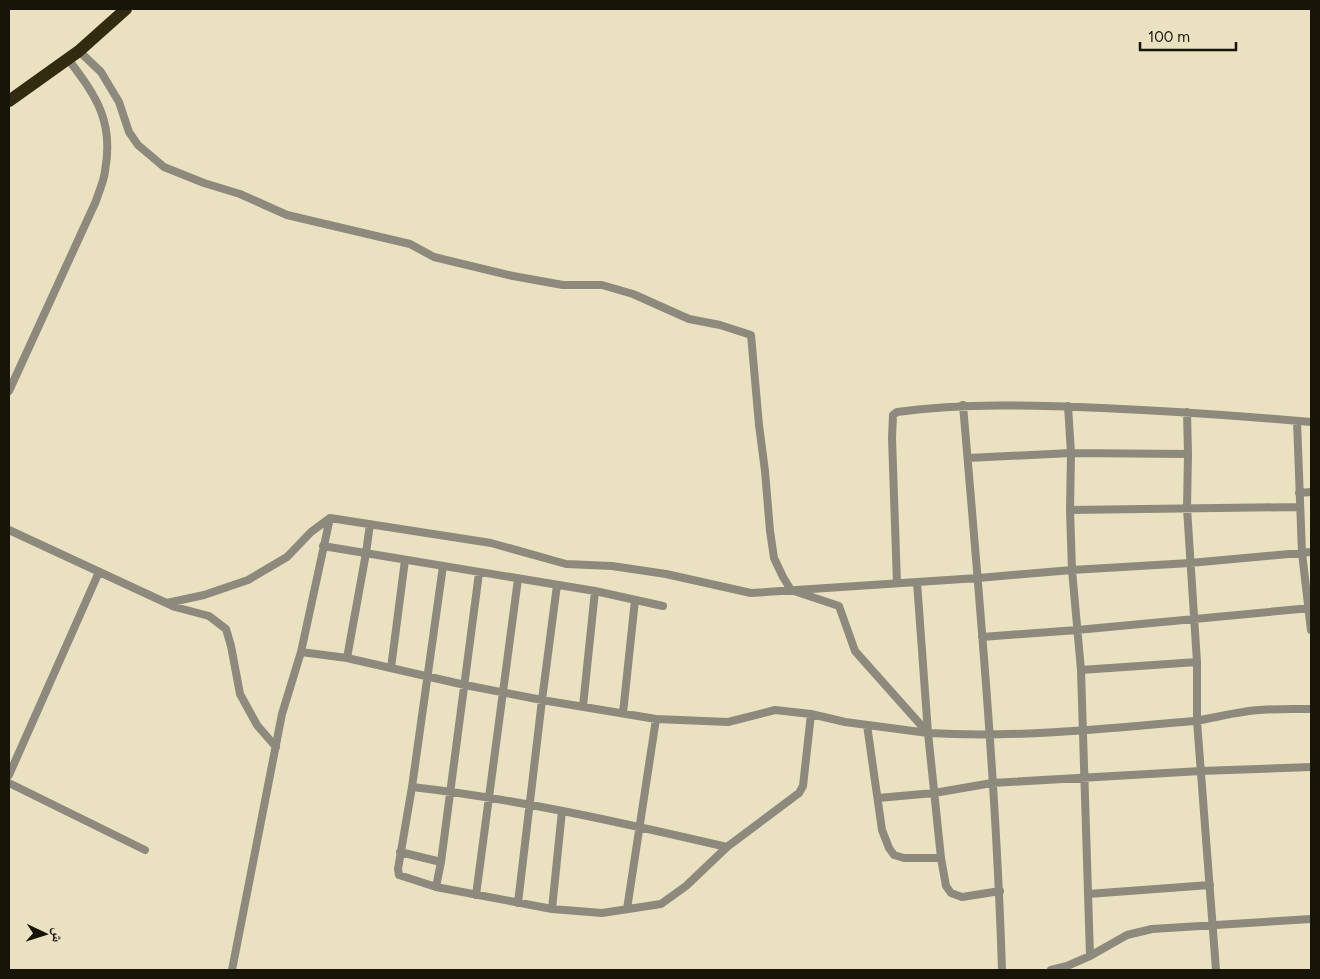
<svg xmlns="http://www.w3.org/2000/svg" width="1320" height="979" viewBox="0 0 1320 979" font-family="Figtree,'Noto Naskh Arabic',sans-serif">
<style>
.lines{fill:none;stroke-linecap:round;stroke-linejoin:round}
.minor{stroke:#8d897c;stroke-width:8}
.highway{stroke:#332b10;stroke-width:12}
</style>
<rect width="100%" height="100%" fill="#eae1c1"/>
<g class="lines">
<path class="minor" d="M 79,51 L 101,72 L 119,102 L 129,132 L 138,145 L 164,167 L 204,183 L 240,194 L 287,215 L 410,244 L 434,257 L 513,276 L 563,285 L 602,285 L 633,294 L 689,319 L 720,325 L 751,335 L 759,425 L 765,471 L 770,531 L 774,558 L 783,577 L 791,590 L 839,606 L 855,651 L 928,733 C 1016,738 1106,729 1194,721 C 1210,719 1227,714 1243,712 C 1265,708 1288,709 1311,709
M 9,391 L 96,201 C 99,191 104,181 105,171 C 114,122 97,97 68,59
M 963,405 C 979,593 996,782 1002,970
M 1068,406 L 1071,453 L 1070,510 L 1072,570 L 1081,670 L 1090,956
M 1187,412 L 1188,454 L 1187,508 L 1197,662 L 1197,721 L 1216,970
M 1297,421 L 1302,553 L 1311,630
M 968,458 L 1071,453 L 1188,454
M 1299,493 L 1311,492
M 1070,510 L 1299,507
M 9,530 L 175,607 L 209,616 L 226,629 L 231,646 L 240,694 L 257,725 L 276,747
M 323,546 L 595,591 L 663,606
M 443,566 L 412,787 L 398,869 L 399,875 L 436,887 L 552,909 L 602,913 L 661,904 L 686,886 L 727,847 L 799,793 L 803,786 L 811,714
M 917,582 L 928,733 L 941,858 L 946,886 L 951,893 L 962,897 L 1000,891
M 897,583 L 892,438 L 893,415 L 897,412 C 965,403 1034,405 1102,408 C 1172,411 1242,416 1311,422
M 167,603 L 204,595 L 248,580 L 287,557 L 311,532 L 330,518 L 491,543 L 566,564 L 612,566 L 666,574 L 751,593 L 978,578 L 1072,570 L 1190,563 L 1311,552
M 982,637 L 1077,630 L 1311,608
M 301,652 L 330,518
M 347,658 L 366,553 L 370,524
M 391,668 L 405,560
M 1081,670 L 1197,662
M 583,706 L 595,591
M 623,713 L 635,600
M 867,725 L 882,830 L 889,848 L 894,855 L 904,858 L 941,858
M 9,775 L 99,572
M 9,783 L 145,850
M 412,787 C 518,799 623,823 727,847
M 878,798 L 934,793 L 992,783 L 1201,771 L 1311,767
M 400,852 L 441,862
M 436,887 L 441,862 L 479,573
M 1088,894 L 1210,885
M 476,895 L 518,579
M 518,903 L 542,700 L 557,585
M 552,909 L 562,811
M 627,909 L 656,719
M 232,970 L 282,714 L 301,652 L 347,658 L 465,685 L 542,700 L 656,719 L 728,722 L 775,710 L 811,714 L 845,722 L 928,733
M 1051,970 L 1067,966 L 1090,956 L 1127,935 L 1152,929 L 1311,919"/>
<path class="highway" d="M 9,101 L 79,51 L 126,9"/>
</g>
<rect width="1320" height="979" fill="none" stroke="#171408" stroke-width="20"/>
<g transform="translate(45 934) rotate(94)" stroke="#eae1c1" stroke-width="4" paint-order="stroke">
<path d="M0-4L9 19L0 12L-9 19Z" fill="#171408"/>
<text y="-8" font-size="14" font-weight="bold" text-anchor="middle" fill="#171408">ش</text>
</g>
<path d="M1140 42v8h96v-8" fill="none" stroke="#171408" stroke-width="2.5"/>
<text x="1148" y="42" font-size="15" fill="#171408" stroke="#eae1c1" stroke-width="4" paint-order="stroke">100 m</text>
</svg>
